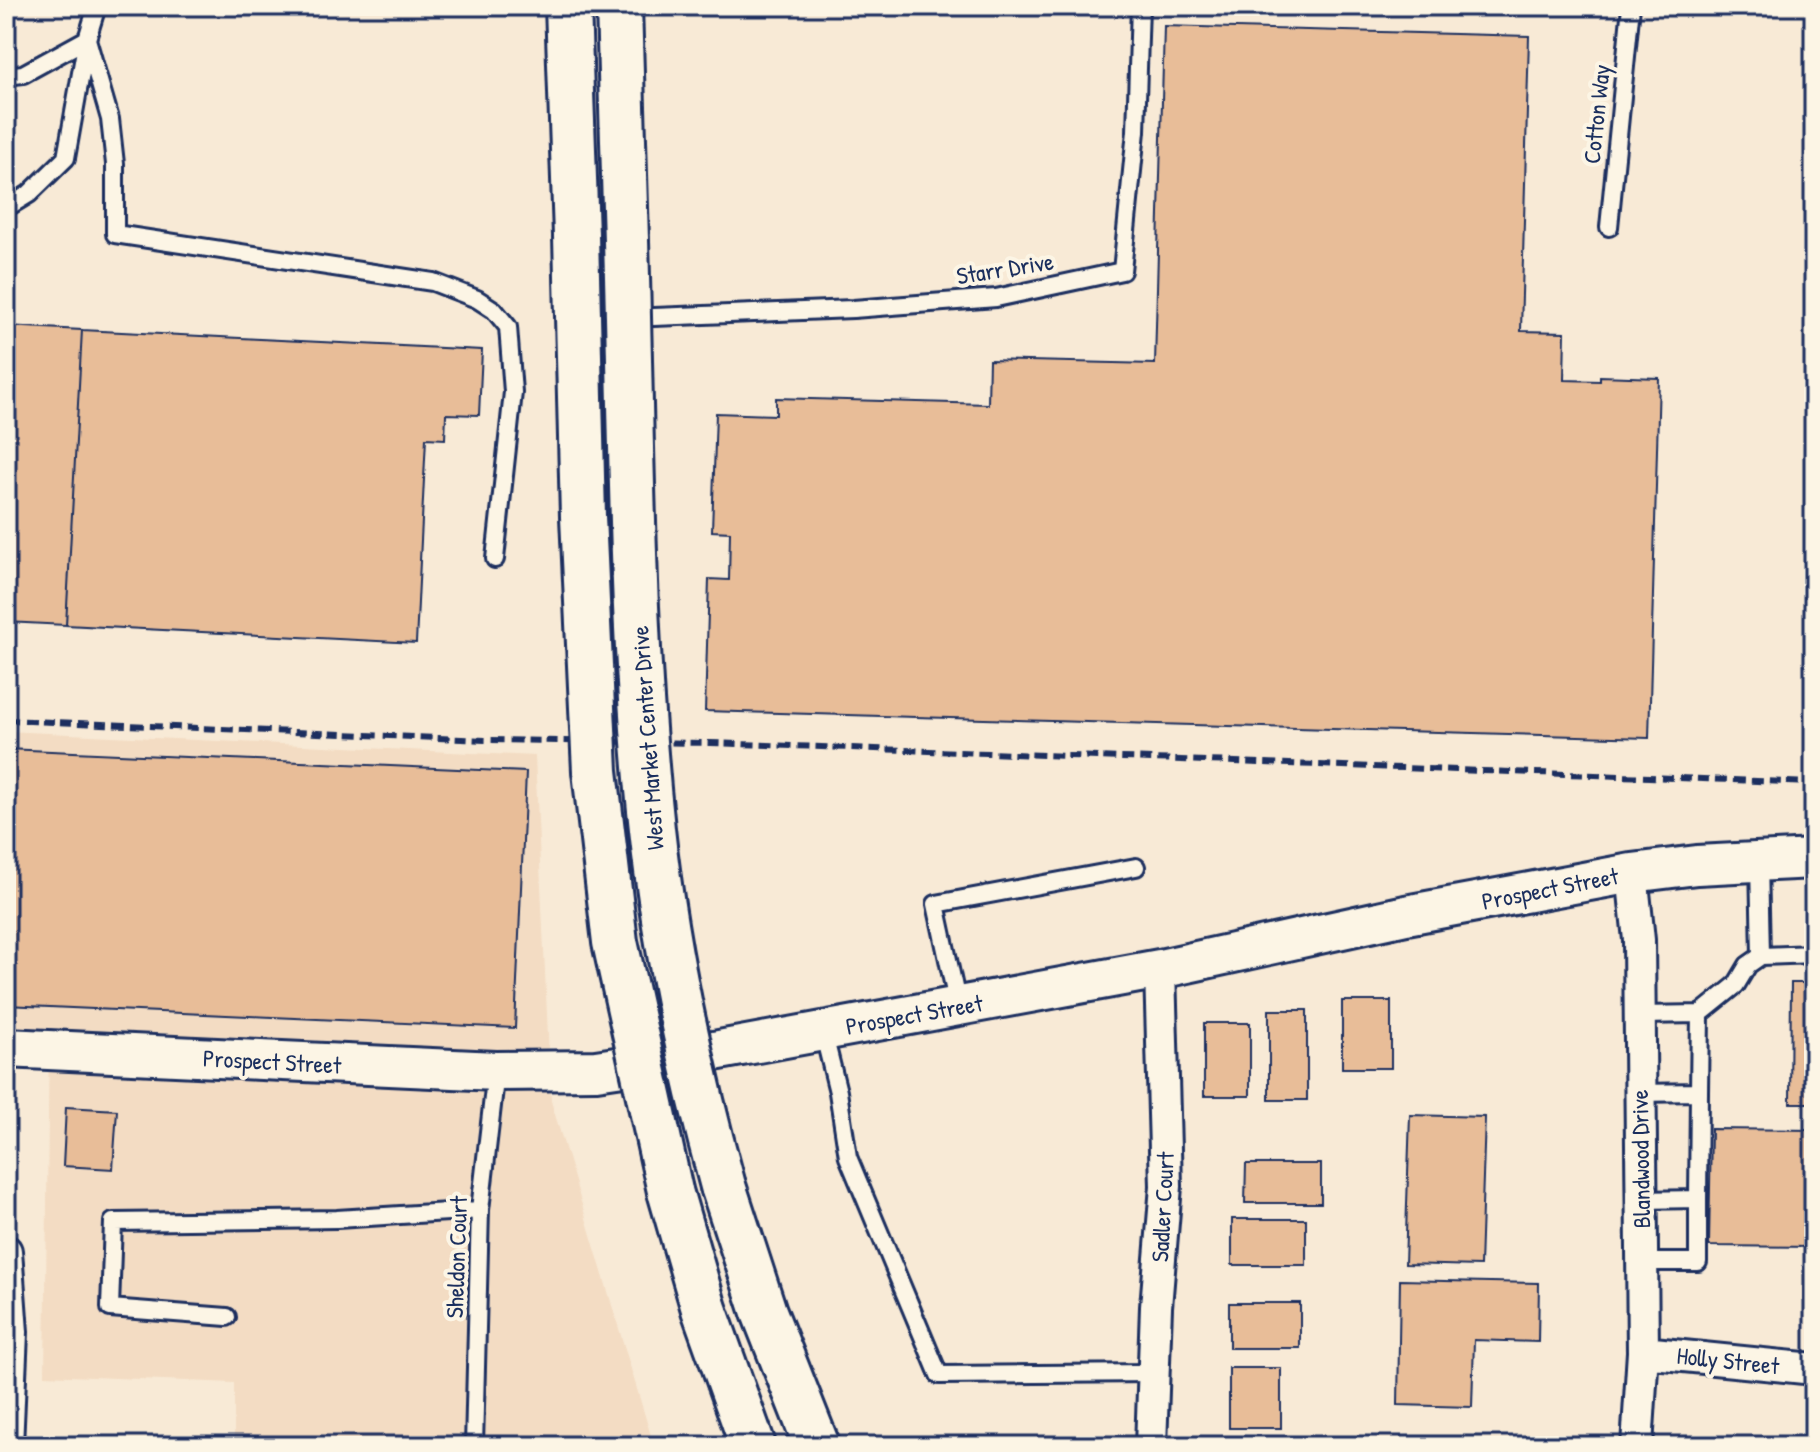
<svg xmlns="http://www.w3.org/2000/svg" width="1820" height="1452" viewBox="0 0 1820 1452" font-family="'Patrick Hand',sans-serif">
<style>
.built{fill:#f3dcc3}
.building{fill:#e8bd98;stroke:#1b2f5e;stroke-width:2}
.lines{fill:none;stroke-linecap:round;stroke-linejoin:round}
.service-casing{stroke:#1b2f5e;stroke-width:22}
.minor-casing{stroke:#1b2f5e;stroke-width:36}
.tertiary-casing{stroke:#1b2f5e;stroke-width:44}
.secondary-casing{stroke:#1b2f5e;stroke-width:50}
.service{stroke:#fcf5e5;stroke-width:16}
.minor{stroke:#fcf5e5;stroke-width:30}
.tertiary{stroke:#fcf5e5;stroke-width:38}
.secondary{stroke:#fcf5e5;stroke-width:44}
.rail{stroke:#1b2f5e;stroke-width:6;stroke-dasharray:12 6;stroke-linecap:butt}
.secondary-bridge-casing{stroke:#1b2f5e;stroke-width:50;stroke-linecap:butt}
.secondary-bridge{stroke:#fcf5e5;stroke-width:44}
.labels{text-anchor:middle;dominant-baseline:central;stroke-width:8;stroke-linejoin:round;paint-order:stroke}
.street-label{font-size:24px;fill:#1b2f5e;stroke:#fcf5e5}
</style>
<rect width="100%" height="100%" fill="#f8ead6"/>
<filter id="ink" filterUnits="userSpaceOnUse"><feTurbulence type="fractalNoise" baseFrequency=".0125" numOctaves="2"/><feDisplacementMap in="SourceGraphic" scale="16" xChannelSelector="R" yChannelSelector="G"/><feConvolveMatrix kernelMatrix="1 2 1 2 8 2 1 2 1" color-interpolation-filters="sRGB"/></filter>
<g filter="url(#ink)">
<path class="built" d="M 6,731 L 535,756 L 551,1101 L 654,1446 L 234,1446 L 234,1383 L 45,1375 L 49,1030 L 6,1029 Z"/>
<path class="building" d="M 1164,26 L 1529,36 L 1521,331 L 1565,332 L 1564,380 L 1600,381 L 1600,376 L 1659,378 L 1649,738 L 705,711 L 709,579 L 729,580 L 730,532 L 712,531 L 716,413 L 776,415 L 776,398 L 988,404 L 989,360 L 1155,364 Z
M 6,326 L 82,330 L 66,625 L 6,622 Z
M 82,330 L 482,350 L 479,415 L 446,414 L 445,439 L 426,438 L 416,643 L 66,625 Z
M 6,749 L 526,772 L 515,1028 L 6,1005 Z
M 1791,983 L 1814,983 L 1814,1103 L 1790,1103 Z
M 1342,1001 L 1391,1001 L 1391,1068 L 1342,1068 Z
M 1269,1010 L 1307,1010 L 1307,1100 L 1269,1100 Z
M 1204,1023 L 1250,1023 L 1250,1096 L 1204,1096 Z
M 66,1107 L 117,1110 L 113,1169 L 63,1166 Z
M 1410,1115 L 1485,1117 L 1480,1266 L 1405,1264 Z
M 1711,1129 L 1814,1130 L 1814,1247 L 1709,1246 Z
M 1246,1164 L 1321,1164 L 1321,1203 L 1245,1203 Z
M 1232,1219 L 1306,1219 L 1306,1265 L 1232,1265 Z
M 1400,1280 L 1539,1283 L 1538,1342 L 1474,1340 L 1472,1407 L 1398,1405 Z
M 1229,1303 L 1300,1303 L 1300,1348 L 1229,1348 Z
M 1229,1368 L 1281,1368 L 1281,1428 L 1229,1428 Z
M 1223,1444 L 1295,1444 L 1295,1446 L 1223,1446 Z"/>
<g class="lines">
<g class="service-casing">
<path id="service" d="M 87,39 L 110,119 L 115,164 L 115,234 L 433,282 L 477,299 L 494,310 L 508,327 L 513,392 L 495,559
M 6,76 L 23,74 L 87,39
M 6,208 L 29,194 L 66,158 L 87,39 L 97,6
M 1609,227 L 1631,6
M 629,318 L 853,309 L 996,298 L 1122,271 L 1136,131 L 1140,6
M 1759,862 L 1761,956
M 958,1006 L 936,904 L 1136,867
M 1700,1014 L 1736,985 L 1748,965 L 1761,956 L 1814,954
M 1639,1015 L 1700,1014 L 1699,1092 L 1639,1093
M 823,1031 L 838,1092 L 848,1157 L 939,1375 L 1154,1373
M 1640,1200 L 1698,1199 L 1699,1092
M 1641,1262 L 1698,1262 L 1698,1199
M 227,1317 L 110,1308 L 113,1222 L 337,1219 L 480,1210
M 474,1446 L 480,1210 L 496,1071"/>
</g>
<g class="minor-casing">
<path id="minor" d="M 1632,873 L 1639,940 L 1643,1352 L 1637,1446
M 6,1251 L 12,1332 L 7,1446
M 1643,1352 L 1814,1369
M 1151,1446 L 1156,1307 L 1166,1186 L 1160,969"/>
</g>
<g class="tertiary-casing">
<path id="tertiary" d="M 6,1048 L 496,1071 L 596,1070 L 676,1058 L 1160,969 L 1406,915 L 1632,873 L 1697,865 L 1814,859"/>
</g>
<g class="secondary-casing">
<path id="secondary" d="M 568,6 L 576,236
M 619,6 L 626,241
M 723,1186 L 764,1312 L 817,1446
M 670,1191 L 704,1309 L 753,1446"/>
</g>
<use href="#service" class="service"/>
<use href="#minor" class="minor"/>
<use href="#tertiary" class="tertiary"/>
<use href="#secondary" class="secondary"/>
<path class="rail" d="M 6,720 L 485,740 L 711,743 L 1814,783"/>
<g class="secondary-bridge-casing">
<path id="secondary-bridge" d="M 576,236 L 583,517 L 595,771 L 615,942 L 670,1191
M 626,241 C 632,437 631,635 652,829 C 665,950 691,1069 723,1186"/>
</g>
<use href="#secondary-bridge" class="secondary-bridge"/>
</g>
</g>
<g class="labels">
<g class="street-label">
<text transform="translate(1596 114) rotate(-84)">Cotton Way</text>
<text transform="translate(1005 268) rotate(-9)">Starr Drive</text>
<text transform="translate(647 738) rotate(-94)">West Market Center Drive</text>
<text transform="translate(1550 888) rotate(-11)">Prospect Street</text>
<text transform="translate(914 1014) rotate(-10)">Prospect Street</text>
<text transform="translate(272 1061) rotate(3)">Prospect Street</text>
<text transform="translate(1640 1159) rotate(-91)">Blandwood Drive</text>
<text transform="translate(1162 1207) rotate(-87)">Sadler Court</text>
<text transform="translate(456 1257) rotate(-88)">Sheldon Court</text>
<text transform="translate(1728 1360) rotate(6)">Holly Street</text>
</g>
</g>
<rect width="1820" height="1452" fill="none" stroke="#fcf5e5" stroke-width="32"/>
<rect x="16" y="16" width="1788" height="1420" fill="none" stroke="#1b2f5e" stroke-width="3" filter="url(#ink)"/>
</svg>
